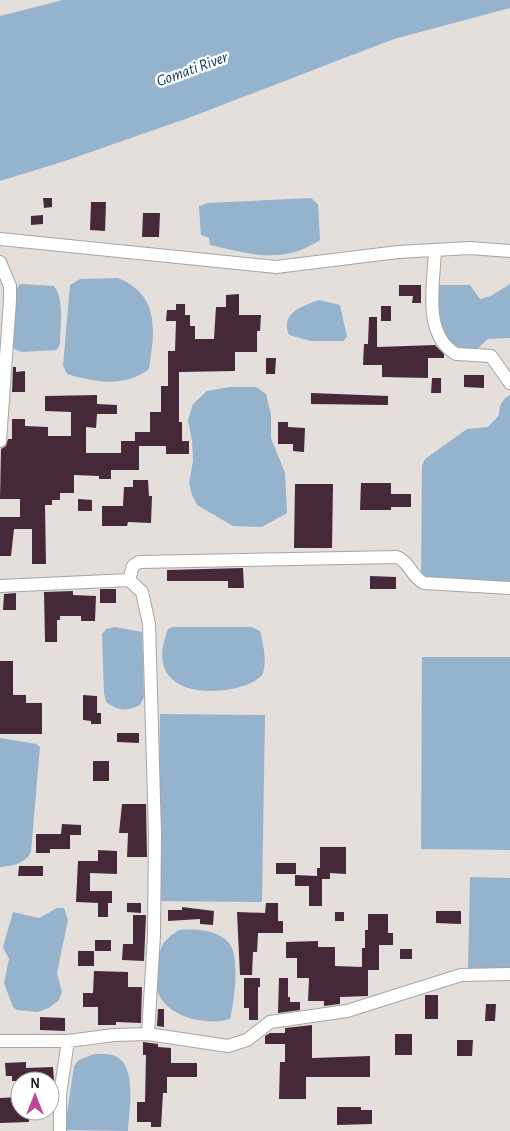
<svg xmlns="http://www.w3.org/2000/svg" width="510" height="1131" viewBox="0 0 510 1131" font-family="'Alegreya Sans',sans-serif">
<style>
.water{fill:#95b3cd}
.building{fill:#462939}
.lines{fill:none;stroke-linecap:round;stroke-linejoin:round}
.minor-casing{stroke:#a8a4a1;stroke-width:14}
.minor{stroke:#fff;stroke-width:12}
.labels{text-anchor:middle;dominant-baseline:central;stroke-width:5;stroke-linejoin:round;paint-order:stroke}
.water-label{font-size:16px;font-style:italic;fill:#0c334d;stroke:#fff}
</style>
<rect width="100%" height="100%" fill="#e4dfdb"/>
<path class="water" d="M 63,0 L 510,0 L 510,8 L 394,39 L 191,117 L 65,161 L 0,181 L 0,16 Z
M 311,198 L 318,204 L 320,240 C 282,265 251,254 210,245 L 209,238 L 201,235 L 199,206 L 208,203 Z
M 118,278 C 160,295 155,331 149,369 C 125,388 94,382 67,374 L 63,366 L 70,285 L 80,279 Z
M 20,284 L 54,286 C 65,301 60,326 60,344 L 57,350 L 22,352 L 14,349 L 12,342 L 14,293 Z
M 510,284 L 510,338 L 488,339 L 478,348 L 468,352 L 451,345 L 437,321 L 436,285 L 470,285 L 480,299 L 491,296 Z
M 319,300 L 340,305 L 347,337 L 343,341 L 311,341 L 289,335 C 280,313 302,306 319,300 Z
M 230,387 L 256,387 L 266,394 L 271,415 L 271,438 L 285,473 L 287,513 L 262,527 L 233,526 L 197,505 L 192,495 L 189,483 L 193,461 L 192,441 L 188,420 L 193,404 L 207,391 Z
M 510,395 L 510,585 L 421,578 L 422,466 L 425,459 L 467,429 L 488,427 L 499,415 C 499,406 502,399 510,395 Z
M 115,627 L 142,632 L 144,697 L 140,705 C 126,712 118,711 106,702 L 104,693 L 102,634 L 106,629 Z
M 173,627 L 252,627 L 260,631 C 263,643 267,660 263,673 C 255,694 135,713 168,629 Z
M 422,657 L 510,657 L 510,850 L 421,849 Z
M 160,714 L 265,715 L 262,902 L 157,901 Z
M 0,738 L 36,744 L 40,747 L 31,852 C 25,864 12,866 0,867 Z
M 470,877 L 510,878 L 510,972 L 468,971 Z
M 57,908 L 64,908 L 68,920 L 57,973 L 62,992 L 59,1000 L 49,1008 L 38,1012 L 17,1010 L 13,1007 L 4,983 L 9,959 L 3,947 L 13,912 L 39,918 Z
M 179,930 C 195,929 216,929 228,942 C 241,955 234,1002 230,1019 C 208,1026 170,1018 159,995 C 155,987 157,976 158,968 C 159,947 162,941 179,930 Z
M 94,1054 C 101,1054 111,1053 117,1057 C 137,1068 129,1111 128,1131 L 67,1130 L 66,1121 L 74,1066 L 79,1060 Z"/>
<path class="building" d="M 43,198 L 52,198 L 52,207 L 44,208 Z
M 91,202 L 106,202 L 105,231 L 90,230 Z
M 143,213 L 160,213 L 159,237 L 142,237 Z
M 43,215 L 43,224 L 31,225 L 31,216 Z
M 399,285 L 421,285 L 421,303 L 412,303 L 413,296 L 399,296 Z
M 239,294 L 239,315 L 261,315 L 260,331 L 257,331 L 257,352 L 235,352 L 235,371 L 179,372 L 179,422 L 182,422 L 182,441 L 189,441 L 189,454 L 166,454 L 166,446 L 139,446 L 139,470 L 111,470 L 111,479 L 99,479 L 99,476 L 74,475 L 74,493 L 60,493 L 60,500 L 52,500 L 52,505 L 45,505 L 46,564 L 32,564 L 32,529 L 14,529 L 11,556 L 0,556 L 0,517 L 20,517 L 20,499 L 0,499 L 1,449 L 6,446 L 8,439 L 12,439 L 12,419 L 25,419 L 25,426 L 48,427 L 48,436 L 71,436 L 71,412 L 45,411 L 45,396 L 97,395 L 97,404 L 117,405 L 117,414 L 97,414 L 96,428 L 86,427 L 86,453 L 121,453 L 121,441 L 135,441 L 135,432 L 150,432 L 150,412 L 161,412 L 161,386 L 168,386 L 168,351 L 175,351 L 176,321 L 166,321 L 167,310 L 176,310 L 176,304 L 185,304 L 185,315 L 190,315 L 190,326 L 195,326 L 195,339 L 214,339 L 216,307 L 226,307 L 226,295 Z
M 381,306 L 391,306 L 391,321 L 381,321 Z
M 369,317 L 377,317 L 377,347 L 435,345 L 444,354 L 444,358 L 428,358 L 428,378 L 382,377 L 382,365 L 363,365 L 364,344 L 368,344 Z
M 266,358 L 276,358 L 275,374 L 266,374 Z
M 13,367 L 16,367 L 16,372 L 25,371 L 25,392 L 12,392 Z
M 464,375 L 484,375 L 484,388 L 464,387 Z
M 432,378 L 441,378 L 441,393 L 431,393 Z
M 311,393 L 388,396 L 388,405 L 311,404 Z
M 278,422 L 288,422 L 288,427 L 305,428 L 304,452 L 293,451 L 293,444 L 278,444 Z
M 133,480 L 148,480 L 149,496 L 152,496 L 151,523 L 128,522 L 127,526 L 102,526 L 102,506 L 123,506 L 124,487 L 133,487 Z
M 361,483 L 391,483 L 391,494 L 411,494 L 411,507 L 391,507 L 391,510 L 360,510 Z
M 295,484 L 333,484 L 332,548 L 294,548 Z
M 78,499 L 92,500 L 92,511 L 78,511 Z
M 243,568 L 244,588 L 228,588 L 228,581 L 167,581 L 167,570 Z
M 370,576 L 396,577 L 396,589 L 370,589 Z
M 100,589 L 116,589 L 116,603 L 100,603 Z
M 73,591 L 73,595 L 96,596 L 95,621 L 81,621 L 81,616 L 60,616 L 60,620 L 57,620 L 57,642 L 45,642 L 44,592 Z
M 16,593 L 16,610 L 3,610 L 4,594 Z
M 0,661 L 13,661 L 13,695 L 26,695 L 26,703 L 42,703 L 42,734 L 0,734 Z
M 83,695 L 97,696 L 97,713 L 101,713 L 101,724 L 91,724 L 91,721 L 83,720 Z
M 117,733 L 139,733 L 139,743 L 117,742 Z
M 93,761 L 109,761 L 109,781 L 93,781 Z
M 122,804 L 146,804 L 147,857 L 127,857 L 128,833 L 119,833 Z
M 62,824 L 81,825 L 81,835 L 70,835 L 70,849 L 50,849 L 50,853 L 36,853 L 36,834 L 61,834 Z
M 320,847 L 346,847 L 346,874 L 330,873 L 330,879 L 322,879 L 322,906 L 309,906 L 309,886 L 295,886 L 295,875 L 317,876 L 317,868 L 320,868 Z
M 98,850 L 117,851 L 117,874 L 90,873 L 90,891 L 112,891 L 112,903 L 108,903 L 108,917 L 98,917 L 98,903 L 76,902 L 78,861 L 98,861 Z
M 276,863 L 296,863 L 296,874 L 276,874 Z
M 19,866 L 43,866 L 43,876 L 18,876 Z
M 127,903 L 141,903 L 141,913 L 127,912 Z
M 266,903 L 278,903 L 278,921 L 283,921 L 283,933 L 258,933 L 257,952 L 253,952 L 252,975 L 240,975 L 237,912 L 265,913 Z
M 182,907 L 214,911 L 213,925 L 200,924 L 200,919 L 168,921 L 168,910 L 182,910 Z
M 436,911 L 461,911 L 461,924 L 436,923 Z
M 335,912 L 344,912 L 344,921 L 335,921 Z
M 368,914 L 388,914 L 388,933 L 393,933 L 393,945 L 379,945 L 379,970 L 368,970 L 368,996 L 340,997 L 340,1004 L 324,1006 L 324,1001 L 308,1001 L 309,978 L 297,978 L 297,958 L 286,958 L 286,942 L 318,941 L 318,947 L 335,947 L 335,966 L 362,967 L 362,948 L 365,948 L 365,930 L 368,930 Z
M 133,915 L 146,915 L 144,961 L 122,960 L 123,944 L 133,944 Z
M 95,940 L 111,940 L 111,951 L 95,951 Z
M 400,949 L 412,949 L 412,959 L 400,959 Z
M 78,951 L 94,951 L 94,966 L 78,966 Z
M 94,971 L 128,972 L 128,987 L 142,987 L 141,1023 L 116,1022 L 116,1025 L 98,1025 L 98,1007 L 83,1007 L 83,993 L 93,993 Z
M 244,978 L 260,978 L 260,987 L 258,987 L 258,1020 L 249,1020 L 249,1008 L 244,1008 Z
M 279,978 L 288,978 L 288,997 L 290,997 L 290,1002 L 300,1002 L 300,1010 L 278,1013 Z
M 425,995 L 438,995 L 438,1019 L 425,1019 Z
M 486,1004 L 496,1004 L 495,1021 L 485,1021 Z
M 158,1009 L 164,1009 L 164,1027 L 157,1026 Z
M 40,1017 L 65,1018 L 65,1031 L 40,1030 Z
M 312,1025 L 312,1058 L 370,1056 L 370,1077 L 306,1077 L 306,1099 L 279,1099 L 280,1062 L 285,1062 L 285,1044 L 265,1044 L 265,1036 L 270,1033 L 285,1033 L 285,1028 Z
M 395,1034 L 412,1034 L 412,1055 L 395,1055 Z
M 457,1040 L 473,1040 L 472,1056 L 457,1056 Z
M 143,1042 L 158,1044 L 158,1047 L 171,1048 L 171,1063 L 197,1063 L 197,1077 L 167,1077 L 167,1093 L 163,1093 L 161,1127 L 151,1127 L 151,1122 L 137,1122 L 137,1102 L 145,1102 L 146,1055 L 143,1055 Z
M 26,1062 L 26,1068 L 53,1067 L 54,1081 L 12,1081 L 12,1076 L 6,1076 L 5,1063 Z
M 20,1097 L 20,1111 L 29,1111 L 29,1122 L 0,1123 L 0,1098 Z
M 337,1107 L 361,1107 L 361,1110 L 372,1110 L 372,1124 L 337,1125 Z"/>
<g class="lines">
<g class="minor-casing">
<path id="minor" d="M 0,239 L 276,267 L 398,252 L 470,248 L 510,251
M 435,250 C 434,283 422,334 456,354 L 491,356 L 510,383
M 0,262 L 10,286 L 10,300 L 0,441
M 0,586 L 129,580
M 148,1034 L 154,935 L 155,834 L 149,624 L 142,592 L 129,580 L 133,566 L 139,562 L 397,557 C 410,562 412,578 424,583 L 510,588
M 0,1041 L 68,1041 L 114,1035 L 148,1034 L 228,1046 L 247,1040 L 270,1022 L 347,1011 L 461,975 L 510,974
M 60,1131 L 60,1094 L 68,1041"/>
</g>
<use href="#minor" class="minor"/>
</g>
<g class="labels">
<g class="water-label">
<text transform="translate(192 69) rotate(-20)">Gomati River</text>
</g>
</g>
<g transform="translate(35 1096)"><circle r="24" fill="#ffffff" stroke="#a6a5a5"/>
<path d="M0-4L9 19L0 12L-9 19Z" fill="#bd4497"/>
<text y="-8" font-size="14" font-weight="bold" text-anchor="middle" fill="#211f1e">N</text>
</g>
</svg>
